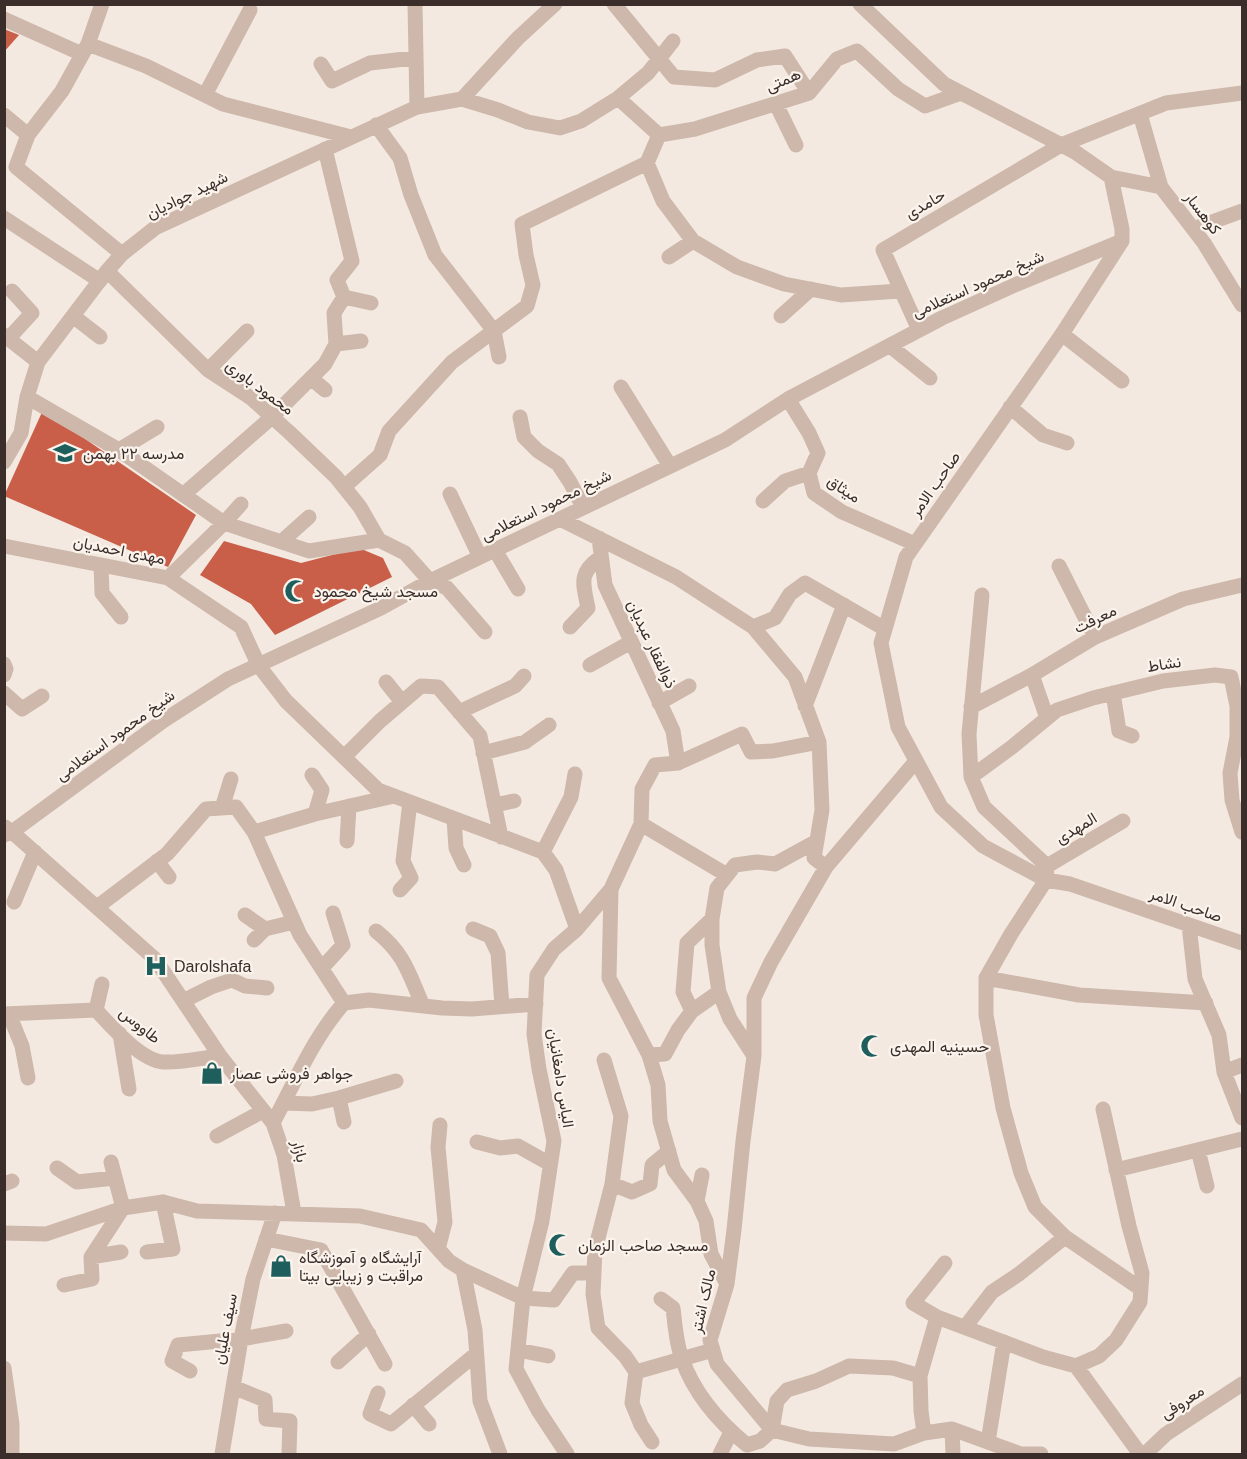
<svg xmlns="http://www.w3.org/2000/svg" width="1247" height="1459" viewBox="0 0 1247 1459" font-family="Arial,Vazirmatn,sans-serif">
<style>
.building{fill:#c95e49}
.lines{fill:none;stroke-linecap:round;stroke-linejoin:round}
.minor{stroke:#cdb8ab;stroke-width:15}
.labels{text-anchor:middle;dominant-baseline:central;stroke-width:4.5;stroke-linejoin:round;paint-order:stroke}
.street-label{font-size:16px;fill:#3b2e2a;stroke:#fbf4ed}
.poi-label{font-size:16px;fill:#3b2e2a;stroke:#fbf4ed;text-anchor:start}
</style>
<rect width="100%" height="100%" fill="#f4e9e0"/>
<path class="building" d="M 4,29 L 19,35 L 4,52 Z
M 43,410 L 196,515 L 168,567 L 4,496 Z
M 224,541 L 301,563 L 359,548 L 383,558 L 392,577 L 275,635 L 251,604 L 200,575 Z"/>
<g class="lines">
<path class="minor" d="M 102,4 L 88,44 L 62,91 L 28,135 L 16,167 L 122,254
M 415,4 L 417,107
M 614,4 L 674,77 L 715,80 L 757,60 L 785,56 L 809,93
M 860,4 L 944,84 L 1075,152 L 1111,177 L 1122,229 L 1122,241 L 1062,334 L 906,557 L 881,643 L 898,727 L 941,807 L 983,846 L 1046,880 L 1070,884 L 1242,943
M 4,19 L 82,54
M 88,44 L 146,66 L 223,104 L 351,137
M 321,64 L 332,81 L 370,63 L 414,58
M 205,95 L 250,10
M 618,98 L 659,135
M 462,99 L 518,38 L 555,4
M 776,104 L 796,145
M 1140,114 L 1161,187
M 4,115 L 28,135
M 376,125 L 400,158 L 411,195 L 435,255 L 494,331 L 499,357
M 659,135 L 695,129 L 809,93 L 837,59 L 857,51 L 898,89 L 925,106 L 961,93
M 659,135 L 647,163 L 663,201 L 693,241 L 737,267 L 784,284 L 841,295 L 900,291
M 1111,177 L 1161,187 L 1204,243 L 1242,305
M 4,218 L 100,281
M 1193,229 L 1242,211
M 669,257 L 693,241
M 107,271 L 208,370 L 251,398 L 290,433 L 336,477 L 360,507 L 379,540
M 344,297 L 371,303
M 73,316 L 100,337
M 781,316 L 811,289
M 919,330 L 883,250 L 1061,145 L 1166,103 L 1242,93
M 1062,334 L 1122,381
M 4,335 L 38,362
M 9,338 L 32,313 L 12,291
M 336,344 L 361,341
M 890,346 L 930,378
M 208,370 L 247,331
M 311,378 L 325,390
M 621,387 L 670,466
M 27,397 L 119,450 L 224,523 L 168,578
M 788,399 L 809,433 L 818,453 L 809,473 L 814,493 L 842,512 L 915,544
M 1010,407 L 1043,435 L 1067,443
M 520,417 L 524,437 L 538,451 L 558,464 L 570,482 L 583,507
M 119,450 L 157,427
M 4,462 L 21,433 L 27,397 L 38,362 L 107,271 L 122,254 L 155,228 L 417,107 L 462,99 L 498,110 L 528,122 L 560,128 L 581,121 L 618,98 L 648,73 L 673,41
M 344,487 L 380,455 L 389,431 L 452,362 L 527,306 L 533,285 L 526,255 L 522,224 L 647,163
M 450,494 L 480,557
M 183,495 L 272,417 L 325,364 L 336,344 L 334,313 L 344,297 L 337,280 L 352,261 L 325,149
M 763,501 L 785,481 L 809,473
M 241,504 L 224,523 L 309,551 L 379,540 L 405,553 L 430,581 L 447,588 L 485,632
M 560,519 L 676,577 L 753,627 L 795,677 L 819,742 L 822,810 L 814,858 L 826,867 L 916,761
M 599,538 L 605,585 L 673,731 L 678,763
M 281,542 L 309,517
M 4,546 L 168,578 L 241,627 L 259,666 L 286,701 L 378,790 L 543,852 L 556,870 L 577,929
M 495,550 L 518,589
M 101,565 L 102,593 L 121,617
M 1059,566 L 1095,637
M 982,595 L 969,734 L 971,777 L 984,807 L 1047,866 L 1046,880 L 1011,934 L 986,978 L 986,1015 L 1003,1108 L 1021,1173 L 1035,1207 L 1065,1237 L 1141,1289
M 570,627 L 588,608 C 583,583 578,573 601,557
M 753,627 L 775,618 L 790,594 L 805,583 L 885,629
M 4,664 L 6,669 L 4,675
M 590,665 L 631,642
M 1032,675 L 1047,718
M 386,682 L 402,702
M 4,693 L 22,709 L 42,696
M 1113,693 L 1119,731 L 1132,736
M 659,703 L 689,686
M 805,706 L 844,605
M 971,707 L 1032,675 L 1095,637 L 1183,599 L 1242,585
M 459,712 L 515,686 L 524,676
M 483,753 L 525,742 L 549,725
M 344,757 L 380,721 L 421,686 L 438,687 L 480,736 L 501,837
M 312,775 L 322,790 L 315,814
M 971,777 L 1012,747 L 1057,710 L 1093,698 L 1163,681 L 1215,675 L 1231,677 L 1237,706 L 1237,737 L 1230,773 L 1232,800 L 1242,832
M 494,805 L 514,801
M 222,808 L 231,779
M 454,819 L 456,848 L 464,865
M 641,824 L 727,875
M 5,827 L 12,832 L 155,959 L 220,1056 L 273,1123 L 284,1155 L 294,1213
M 254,832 L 315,814 L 394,796
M 4,835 L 12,832 L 163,721 L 228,679 L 381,608 L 430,581 L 725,440 L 788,399 L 942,318 L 1017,284 L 1122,241
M 347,841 L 349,806
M 543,852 L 571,797 L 575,774
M 157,861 L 169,877
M 1047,866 L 1123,821
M 826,867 L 771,962 L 754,998 L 754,1056 L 743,1141 L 734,1230 L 727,1284 L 710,1340 L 717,1364 L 772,1430 L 809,1439 L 894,1444 L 924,1433 L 952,1429 L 1021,1454 L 1041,1454
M 611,889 L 609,978 L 649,1055 L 658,1085 L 660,1121 L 674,1170 L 697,1201 L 706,1221 L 711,1254 L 727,1284
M 400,890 L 411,878 L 403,861 L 410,802
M 14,902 L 35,852
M 97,907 L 167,854 L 206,809 L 236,807 L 254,832 L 300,935 L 344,1003
M 245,915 L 265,929 L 294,922
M 1189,925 L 1195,979 L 1219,1035 L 1224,1072 L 1242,1118
M 473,929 L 490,936 L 498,953 L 502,1006
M 376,931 C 405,954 409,974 423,1006
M 254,940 L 265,929
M 322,968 L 343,945 L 333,913
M 986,978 L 1079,995 L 1206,1003
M 183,1001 L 211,987 L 232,980 L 245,986 L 267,988
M 96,1010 L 102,984
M 692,1011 L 683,992 L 687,943 L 712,919
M 4,1014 L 96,1010 C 111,1026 140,1060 163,1062 C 181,1063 201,1058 220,1056
M 9,1014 L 22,1046 L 28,1078
M 120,1034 L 129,1089
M 649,1055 L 665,1054 L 678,1030 L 692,1011 L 719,992
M 754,1056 L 730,1019 L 719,992 L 712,945 L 712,919 L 717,888 L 735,865 L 757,862 L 775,864 L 817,841
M 604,1060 L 621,1116 L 612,1184 L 595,1250 L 593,1294 L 598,1328 L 625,1356 L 636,1372 L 632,1403 L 641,1425 L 652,1442
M 1224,1072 L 1242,1065
M 339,1098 L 344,1122
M 284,1103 L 312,1104 L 339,1098 L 396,1081
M 273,1123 C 295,1082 313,1038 344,1003 L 369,1000 L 442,1008 L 472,1009 L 536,1004
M 217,1136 L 263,1111
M 477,1142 L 500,1148 L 518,1146 L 550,1164
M 1198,1150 L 1207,1186
M 57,1168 L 77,1182 L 115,1178
M 1116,1170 L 1242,1139
M 4,1184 L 12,1181
M 612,1184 L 632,1192 L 650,1184 L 652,1165 L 669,1151
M 697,1201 L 702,1175
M 4,1233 L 46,1234 L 123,1208 L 163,1202 L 197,1211 L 360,1216 L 421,1230 L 449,1261 L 463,1270 L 475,1330 L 480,1401 L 500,1454
M 266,1239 L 321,1250 L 385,1364
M 438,1249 L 445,1222 L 438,1147 L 440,1125
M 147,1252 L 173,1249 L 163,1202
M 91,1257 L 121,1252
M 945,1263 L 913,1303 L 937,1317 L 1043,1357 L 1076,1366 L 1099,1356 L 1116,1340 L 1140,1302 L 1142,1273 L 1129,1226 L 1103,1109
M 463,1270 L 523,1298 L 554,1300 L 573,1273 L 594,1273
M 64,1285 L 92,1279 L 91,1257 L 123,1208 L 111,1162
M 661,1299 L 673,1308 C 675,1324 676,1343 682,1359 C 694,1393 720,1423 747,1445 L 760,1441 L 772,1430 L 777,1401 L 787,1390 L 816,1381 L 849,1366 L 893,1368 L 920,1376
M 965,1327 L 992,1292 L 1019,1274 L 1065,1237
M 518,1350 L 548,1356
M 338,1362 L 369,1334
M 1076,1366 L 1140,1454
M 4,1368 L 12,1424 L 12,1454
M 190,1371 L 172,1361 L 178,1345 L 241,1339 L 286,1331
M 636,1372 L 713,1350
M 233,1387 L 265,1400 L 266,1419 L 290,1421 L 289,1453
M 378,1393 L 370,1414 L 391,1424 L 476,1354
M 413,1405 L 429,1424
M 952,1429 L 953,1454
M 924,1433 L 921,1411 L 920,1376 L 937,1317
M 988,1442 L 1004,1342
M 222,1454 L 241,1339 L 253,1279 L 275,1213
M 567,1454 L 538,1410 L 516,1369 L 523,1298 L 542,1221 L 554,1141 L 539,1069 L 534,1034 L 537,975 L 554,949 L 577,929 L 611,889 L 641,824 L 642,789 L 655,765 L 678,763 L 742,734 L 751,752 L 773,751 L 819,742
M 720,1454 L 731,1432
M 1145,1454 L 1166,1434 L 1242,1384"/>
</g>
<defs>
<g id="school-bare" transform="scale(1.8)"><path d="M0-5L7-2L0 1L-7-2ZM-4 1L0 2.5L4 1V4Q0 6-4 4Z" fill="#1e5e5d" stroke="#fbf4ed" stroke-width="2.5" paint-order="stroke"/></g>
<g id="mosque-bare" transform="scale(1.8)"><path d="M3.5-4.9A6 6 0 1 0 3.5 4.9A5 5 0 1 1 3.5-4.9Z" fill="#1e5e5d" stroke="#fbf4ed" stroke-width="2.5" paint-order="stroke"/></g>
<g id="hospital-bare" transform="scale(1.8)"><path d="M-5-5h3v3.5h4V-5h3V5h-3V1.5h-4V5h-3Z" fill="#1e5e5d" stroke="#fbf4ed" stroke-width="2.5" paint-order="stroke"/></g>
<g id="shop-bare" transform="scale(1.8)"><path d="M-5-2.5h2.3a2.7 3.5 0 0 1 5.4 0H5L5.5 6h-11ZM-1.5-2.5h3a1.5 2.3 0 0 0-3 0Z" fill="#1e5e5d" stroke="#fbf4ed" stroke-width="2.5" paint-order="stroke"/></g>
</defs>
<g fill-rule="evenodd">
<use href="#school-bare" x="65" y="453"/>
<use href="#mosque-bare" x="296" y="591"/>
<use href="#hospital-bare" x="156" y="966"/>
<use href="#mosque-bare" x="872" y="1046"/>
<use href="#shop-bare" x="212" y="1073"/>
<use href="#mosque-bare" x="560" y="1245"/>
<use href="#shop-bare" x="281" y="1266"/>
</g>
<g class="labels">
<g class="street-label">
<text transform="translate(783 80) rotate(-23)">همتی</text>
<text transform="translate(187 195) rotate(-26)">شهید جوادیان</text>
<text transform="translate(925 204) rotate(-30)">حامدی</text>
<text transform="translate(1203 213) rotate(53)">کوهسار</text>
<text transform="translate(978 284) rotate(-24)">شیخ محمود استعلامی</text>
<text transform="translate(260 387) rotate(37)">محمود باوری</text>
<text transform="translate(935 484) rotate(-55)">صاحب الامر</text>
<text transform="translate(844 489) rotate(34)">میثاق</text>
<text transform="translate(546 505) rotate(-26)">شیخ محمود استعلامی</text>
<text transform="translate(119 550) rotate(11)">مهدی احمدیان</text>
<text transform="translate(1095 619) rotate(-26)">معرفت</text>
<text transform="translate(652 644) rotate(65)">ذوالفقار عبدیان</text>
<text transform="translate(1164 664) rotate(-9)">نشاط</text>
<text transform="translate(115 735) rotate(-36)">شیخ محمود استعلامی</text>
<text transform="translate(1076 828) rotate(-31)">المهدی</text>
<text transform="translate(1186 905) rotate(19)">صاحب الامر</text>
<text transform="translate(140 1025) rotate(39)">طاووس</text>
<text transform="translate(561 1078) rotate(81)">الیاس دامغانیان</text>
<text transform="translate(300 1151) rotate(76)">بازار</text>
<text transform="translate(703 1301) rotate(-77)">مالک اشتر</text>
<text transform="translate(225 1329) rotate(-79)">سیف علیان</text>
<text transform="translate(1182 1402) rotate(-33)">معروفی</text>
</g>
<g class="poi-label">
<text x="83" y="453">مدرسه ۲۲ بهمن</text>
<text x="314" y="591">مسجد شیخ محمود</text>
<text x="174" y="966">Darolshafa</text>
<text x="890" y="1046">حسینیه المهدی</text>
<text x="230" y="1073">جواهر فروشی عصار</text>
<text x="578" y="1245">مسجد صاحب الزمان</text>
<text x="299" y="1257">آرایشگاه و آموزشگاه<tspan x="299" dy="18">مراقبت و زیبایی بیتا</tspan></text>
</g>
</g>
<rect width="1247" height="1459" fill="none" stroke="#3b2e2a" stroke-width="12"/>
</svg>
